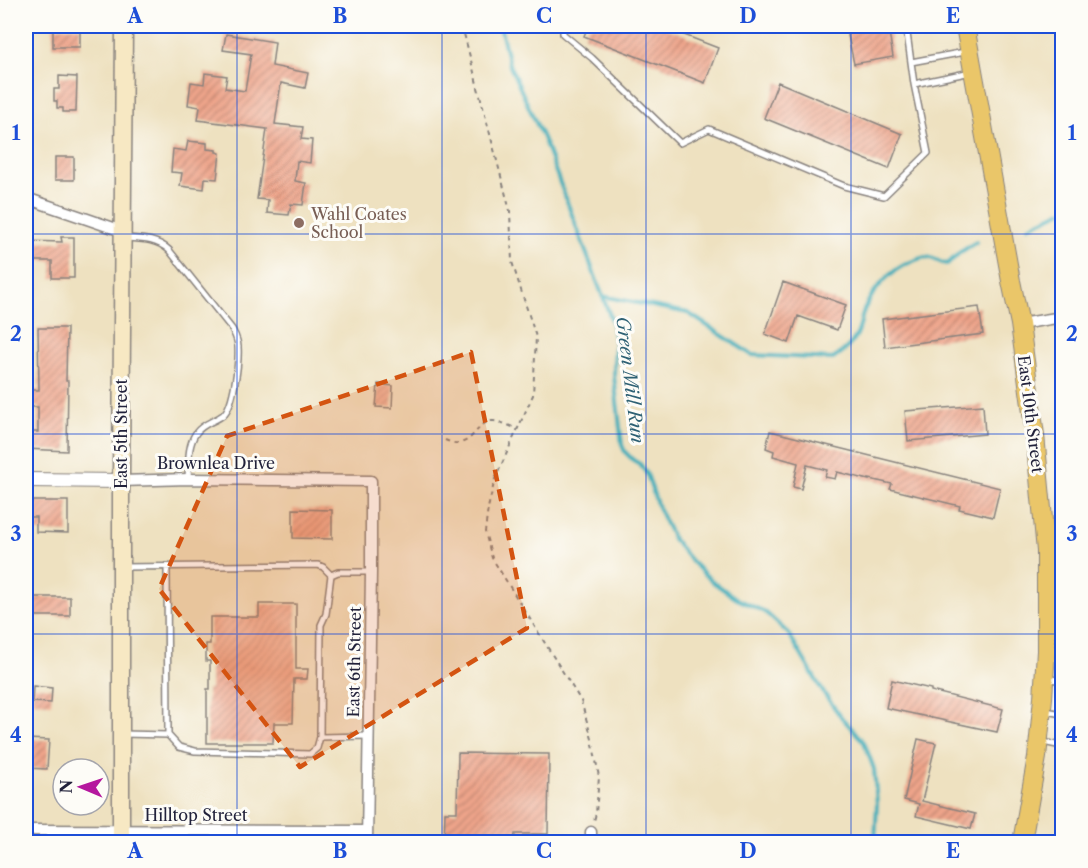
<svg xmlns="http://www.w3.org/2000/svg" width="1088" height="868" viewBox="0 0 1088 868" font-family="'Libre Caslon Text',serif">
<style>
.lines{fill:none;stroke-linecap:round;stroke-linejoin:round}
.stream{stroke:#3dadba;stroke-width:4}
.building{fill:url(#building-hatch)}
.service-casing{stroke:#88827e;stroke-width:8}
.minor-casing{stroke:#88827e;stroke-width:13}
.tertiary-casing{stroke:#88827e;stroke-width:16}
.secondary-casing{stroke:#88827e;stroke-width:19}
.primary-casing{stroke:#88827e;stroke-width:20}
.path{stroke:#88827e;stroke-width:2;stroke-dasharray:4.5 4.5;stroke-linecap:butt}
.service{stroke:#fff;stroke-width:5}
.minor{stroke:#fff;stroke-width:10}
.tertiary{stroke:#fff;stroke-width:14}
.secondary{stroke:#f7e8c3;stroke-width:16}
.primary{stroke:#eac669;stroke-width:18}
.marked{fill:#d45411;fill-opacity:0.2;stroke:#d45411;stroke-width:4.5;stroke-dasharray:12 8;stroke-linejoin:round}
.grid{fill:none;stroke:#1d4ed8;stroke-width:1.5;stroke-opacity:0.55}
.education-dot{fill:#8d6e63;stroke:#fdfcf7;stroke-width:2}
.labels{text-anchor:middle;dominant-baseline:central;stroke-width:6;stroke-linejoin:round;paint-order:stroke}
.education-label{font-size:16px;fill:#785e54;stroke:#fdfcf7;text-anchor:start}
.street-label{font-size:16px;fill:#22223b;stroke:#fdfcf7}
.water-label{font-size:18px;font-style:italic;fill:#2e6174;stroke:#fdfcf7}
.neatline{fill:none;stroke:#1d4ed8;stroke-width:2}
.grid-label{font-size:20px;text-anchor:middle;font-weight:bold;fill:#1d4ed8}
</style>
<defs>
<pattern id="building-hatch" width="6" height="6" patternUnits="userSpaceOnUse" patternTransform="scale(1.5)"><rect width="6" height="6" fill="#eea48a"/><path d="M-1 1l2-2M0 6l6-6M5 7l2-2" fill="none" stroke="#c08572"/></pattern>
</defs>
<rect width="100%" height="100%" fill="#fdfcf7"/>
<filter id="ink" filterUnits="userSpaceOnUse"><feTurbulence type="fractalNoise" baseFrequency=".0167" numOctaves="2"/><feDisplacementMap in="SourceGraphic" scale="12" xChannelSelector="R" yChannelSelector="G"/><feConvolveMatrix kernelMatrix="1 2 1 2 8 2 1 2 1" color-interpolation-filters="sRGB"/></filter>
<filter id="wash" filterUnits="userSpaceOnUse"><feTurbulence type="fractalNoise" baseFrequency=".008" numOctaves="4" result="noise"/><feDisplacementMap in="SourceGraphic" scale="24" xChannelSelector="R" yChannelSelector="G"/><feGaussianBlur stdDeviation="1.35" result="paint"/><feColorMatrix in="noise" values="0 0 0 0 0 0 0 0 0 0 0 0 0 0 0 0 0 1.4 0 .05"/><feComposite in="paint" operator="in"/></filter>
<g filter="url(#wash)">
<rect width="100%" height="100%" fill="#eee1c0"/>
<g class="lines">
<path class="stream" d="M 500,26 L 509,64 L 543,138 L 612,321 L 615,343 L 614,376 L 622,445 L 625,452 L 633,460 L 640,464 L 647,474 L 658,507 L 673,539 L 692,562 L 713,582 L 737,599 L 765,612 L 789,634 L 823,692 L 842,718 L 864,742 L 874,769 L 877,804 L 875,842
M 1028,227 L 1062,211
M 602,296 L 688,313 L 752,355 L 833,359 C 843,352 854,343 858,332 C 861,325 861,317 864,310 C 872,292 887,274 904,265 C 911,262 918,258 926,257 C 934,257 939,264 948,264 L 959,253 L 976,242"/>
</g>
<g id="blocks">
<path class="building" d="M 588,26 L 661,26 L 718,48 L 705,83 L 584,36 Z
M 846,26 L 888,26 L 893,57 L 854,64 Z
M 53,27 L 80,27 L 80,47 L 53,47 Z
M 226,34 L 275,42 L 272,66 L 308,73 L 305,88 L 281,83 L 275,124 L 303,127 L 301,139 L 312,140 L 310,163 L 297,161 L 295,181 L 306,183 L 303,205 L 291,204 L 289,215 L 267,213 L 268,200 L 257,199 L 267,129 L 198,120 L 200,107 L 188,105 L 191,82 L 204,84 L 205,73 L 227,76 L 225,88 L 245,91 L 251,54 L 223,50 Z
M 59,76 L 77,77 L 76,112 L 63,112 L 63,108 L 57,108 L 57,101 L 54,101 L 54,89 L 59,89 Z
M 778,82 L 902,134 L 889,169 L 764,118 Z
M 188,141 L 207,143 L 207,149 L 216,150 L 216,152 L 220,153 L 217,179 L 205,178 L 204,189 L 180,186 L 182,173 L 171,172 L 173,149 L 186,151 Z
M 55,157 L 74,157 L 74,180 L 55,180 Z
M 61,237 L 74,237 L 74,278 L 52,278 L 52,261 L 26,261 L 26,241 L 62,242 Z
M 783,282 L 846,305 L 837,330 L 798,316 L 789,343 L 765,334 Z
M 979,307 L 983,334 L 885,347 L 882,319 Z
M 38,328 L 67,328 L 66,381 L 68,381 L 67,451 L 26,449 L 26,432 L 38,432 L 38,407 L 26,407 L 26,390 L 39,390 Z
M 378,384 L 393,386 L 392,408 L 376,407 Z
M 983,405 L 985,434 L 908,441 L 905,411 Z
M 770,431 L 1000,488 L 993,517 L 959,509 L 960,506 L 890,489 L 892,484 L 869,479 L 869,480 L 837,472 L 835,479 L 825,477 L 827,470 L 807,465 L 801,489 L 793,487 L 798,463 L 773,456 L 774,451 L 766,448 Z
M 26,501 L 68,501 L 68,533 L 36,532 L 36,517 L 26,517 Z
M 293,509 L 332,510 L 332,539 L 293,538 Z
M 34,597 L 70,597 L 70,616 L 34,616 Z
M 259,604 L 296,604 L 296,669 L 308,669 L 307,679 L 294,679 L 293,723 L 274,723 L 273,743 L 207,743 L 207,689 L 210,689 L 210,661 L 206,661 L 206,644 L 210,644 L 210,617 L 259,617 Z
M 892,680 L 931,689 L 931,691 L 1003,709 L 997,732 L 886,708 Z
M 33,686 L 52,688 L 51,703 L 32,702 Z
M 26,739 L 49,740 L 47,769 L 26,768 Z
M 918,739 L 936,743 L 922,801 L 975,814 L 971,829 L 916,816 L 919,804 L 904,800 Z
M 458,753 L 549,754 L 548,834 L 515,834 L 514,843 L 444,843 L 445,812 L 457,812 Z"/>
</g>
</g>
<g filter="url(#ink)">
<use href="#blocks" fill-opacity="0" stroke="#88827e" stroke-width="1.5"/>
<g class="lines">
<g class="service-casing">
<path id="service" d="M 563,26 L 563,34 L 592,58 L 680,143 L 709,129 L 844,186 L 884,196 L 928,153 L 914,84 L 971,72
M 906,26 L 914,84
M 911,62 L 965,52
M 126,238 C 142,239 157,239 169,250 L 232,329 C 235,335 238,340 238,347 C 239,361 234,406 223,415 C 214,422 203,423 196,433 C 187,446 189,464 188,479
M 167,566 L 168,735
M 123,567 L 318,565 L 323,567 L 331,575
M 1046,678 L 1062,681
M 1046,711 L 1062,714
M 123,734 L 168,735 L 179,747 L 195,751 L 310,754 L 317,748 L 320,737 L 368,736
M 320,737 L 321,625 L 326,614 L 331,575 L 338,572 L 371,572
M 1043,742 L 1062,746
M 287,842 L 287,831"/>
</g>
<g class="minor-casing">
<path id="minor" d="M 26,198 L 122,231
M 1020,324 L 1062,317
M 121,481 L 188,479 L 371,481 L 371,572 L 367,842
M 1047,571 L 1062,572
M 26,830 L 367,831
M 591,842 L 591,832"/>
</g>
<g class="tertiary-casing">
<path id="tertiary" d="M 26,480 L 121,481"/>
</g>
<g class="secondary-casing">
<path id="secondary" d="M 121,842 L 121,481 L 124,26"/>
</g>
<g class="primary-casing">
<path id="primary" d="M 965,26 L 1011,281 L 1020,324 L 1035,435 L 1046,551 L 1046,651 L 1043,698 L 1037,757 L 1022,842"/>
</g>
<path class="path" d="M 462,26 L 510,211 L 512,262 L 536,337 L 533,395 L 495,479 L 488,508 L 485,532 L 492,558 L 581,701 L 592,739 L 599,777 L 596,813 L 594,821
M 445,440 C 450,442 457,445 463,442 C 475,438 480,420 494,421 C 502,422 510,426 517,429"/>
<use href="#service" class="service"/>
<use href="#minor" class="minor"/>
<use href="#tertiary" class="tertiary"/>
<use href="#secondary" class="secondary"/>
<use href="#primary" class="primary"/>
</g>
</g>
<path class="marked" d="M 471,352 L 527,628 L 300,767 L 159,589 L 227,436 Z"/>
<path class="grid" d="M 237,26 L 237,842M 442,26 L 442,842M 646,26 L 646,842M 851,26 L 851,842M 26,234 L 1062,234M 26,434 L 1062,434M 26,634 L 1062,634"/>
<circle class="education-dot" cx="299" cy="223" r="6"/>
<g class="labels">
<g class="education-label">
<text x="311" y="214">Wahl Coates<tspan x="311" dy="18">School</tspan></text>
</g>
<g class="street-label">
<text transform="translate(1031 414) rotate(83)">East 10th Street</text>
<text transform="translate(121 434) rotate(-90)">East 5th Street</text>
<text x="216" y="463">Brownlea Drive</text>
<text transform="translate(354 662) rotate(-89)">East 6th Street</text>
<text x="196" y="815">Hilltop Street</text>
</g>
<g class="water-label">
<text transform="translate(630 380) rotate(83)">Green Mill Run</text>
</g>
</g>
<rect width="1088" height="868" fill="none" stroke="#fdfcf7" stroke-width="66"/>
<g transform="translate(81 787) rotate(272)"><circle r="28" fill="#fdfcf7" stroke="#a5a5ac" stroke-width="1.5"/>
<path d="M0-4.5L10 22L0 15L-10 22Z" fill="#b5179e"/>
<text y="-9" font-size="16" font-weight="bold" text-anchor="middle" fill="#22223b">N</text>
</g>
<rect x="33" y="33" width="1022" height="802" class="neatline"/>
<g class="grid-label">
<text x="135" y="23">A</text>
<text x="340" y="23">B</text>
<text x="544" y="23">C</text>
<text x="748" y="23">D</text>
<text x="953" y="23">E</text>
<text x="16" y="140">1</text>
<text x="1072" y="140">1</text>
<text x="16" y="341">2</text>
<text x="1072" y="341">2</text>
<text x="16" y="541">3</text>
<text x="1072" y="541">3</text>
<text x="16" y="742">4</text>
<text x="1072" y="742">4</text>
<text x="135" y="858">A</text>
<text x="340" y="858">B</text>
<text x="544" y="858">C</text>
<text x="748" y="858">D</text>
<text x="953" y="858">E</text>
</g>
</svg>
